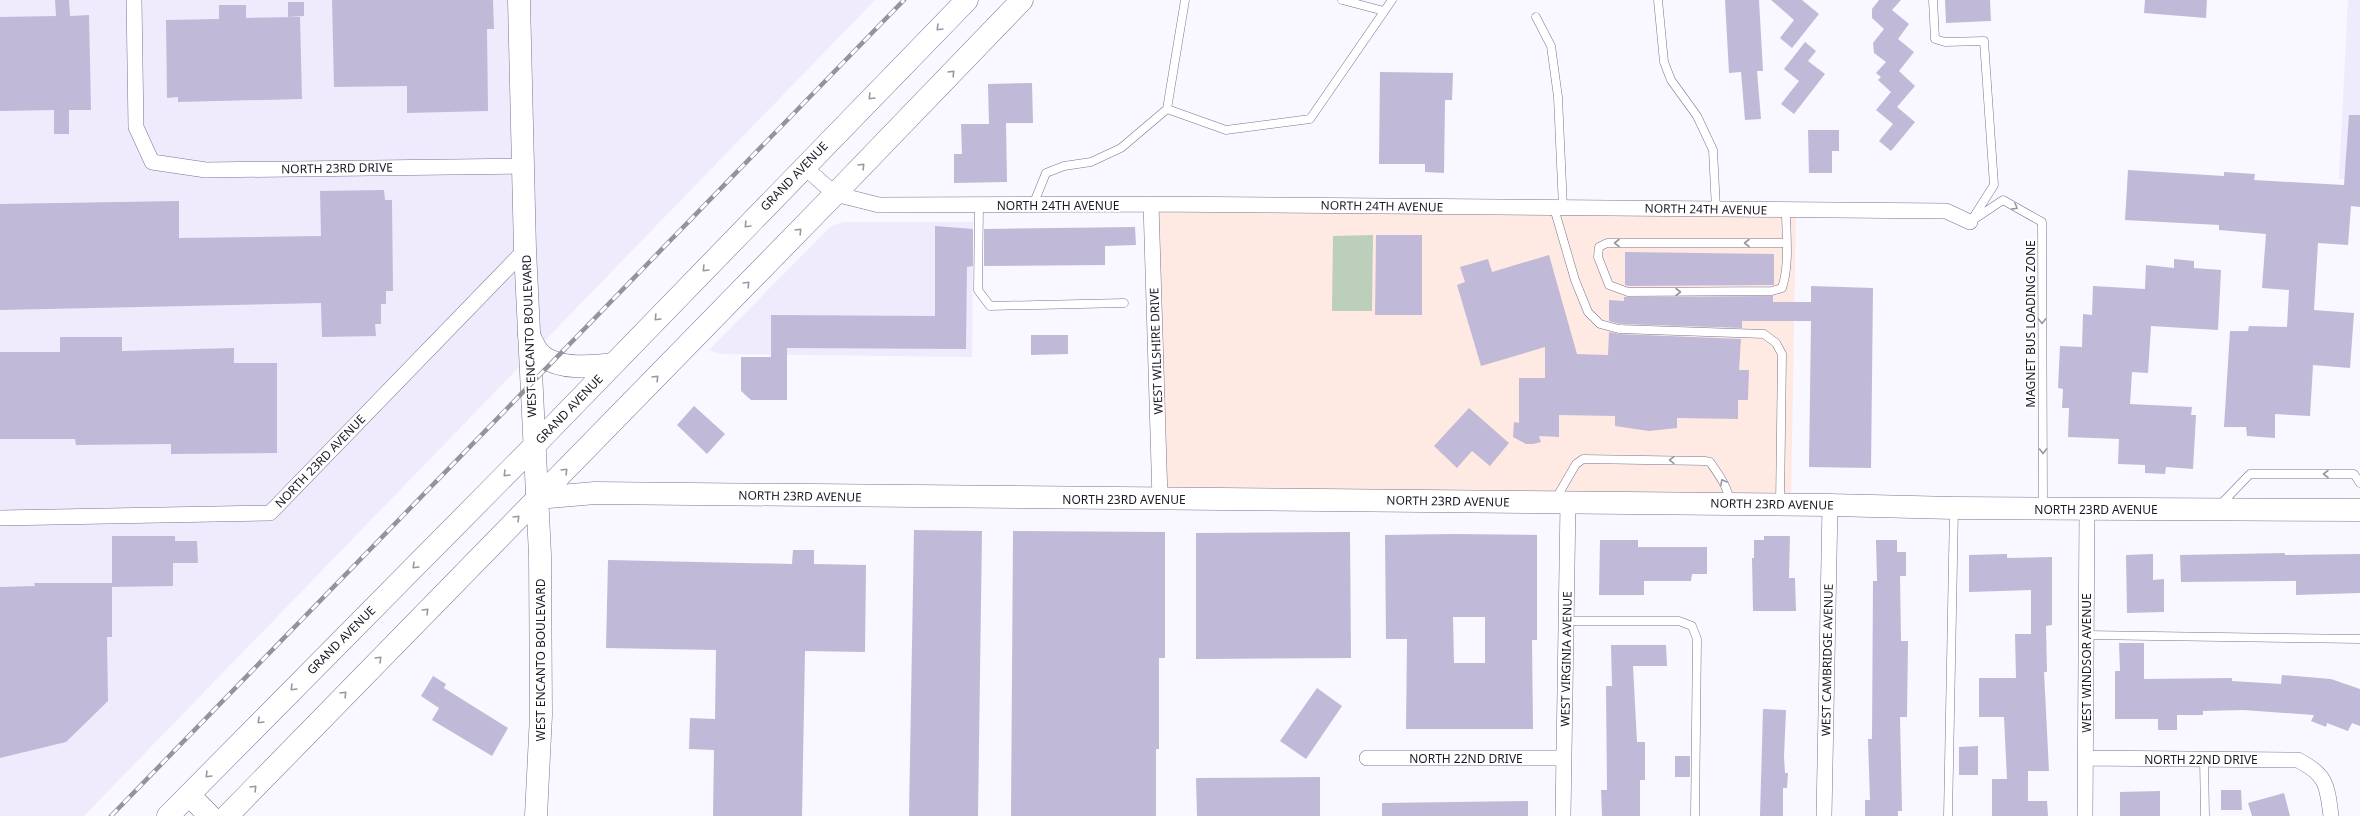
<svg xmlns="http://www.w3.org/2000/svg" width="2360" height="816" viewBox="0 0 2360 816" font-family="'Noto Sans',sans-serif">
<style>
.built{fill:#efebfd}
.education{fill:#feeae3}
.green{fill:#bbcfba}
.building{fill:#c1b9d8;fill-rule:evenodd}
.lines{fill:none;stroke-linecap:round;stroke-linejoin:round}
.lane-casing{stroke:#7b7392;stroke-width:9}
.street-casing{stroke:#7b7392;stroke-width:16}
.secondary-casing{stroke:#7b7392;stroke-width:23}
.primary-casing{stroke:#7b7392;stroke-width:23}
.lane{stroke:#fff;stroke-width:8}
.street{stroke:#fff;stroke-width:15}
.secondary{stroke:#fff;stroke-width:22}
.primary{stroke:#fff;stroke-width:22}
.rail-casing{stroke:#95929c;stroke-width:4.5}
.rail{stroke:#fff;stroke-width:3;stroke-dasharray:9;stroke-linecap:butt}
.oneway{stroke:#99979d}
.labels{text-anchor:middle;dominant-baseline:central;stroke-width:4;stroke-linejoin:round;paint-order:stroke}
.street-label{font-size:12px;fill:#1c1825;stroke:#fff}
</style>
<rect width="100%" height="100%" fill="#f9f7ff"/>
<path class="built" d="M 0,0 L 875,0 L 84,816 L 0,816 Z
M 2348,0 L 2360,0 L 2360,180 L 2339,179 Z
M 844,222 L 973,222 L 972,357 L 720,354 L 709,350 L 828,229 L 833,225 Z"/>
<path class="education" d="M 1151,204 L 1796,210 L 1791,505 L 1160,499 Z"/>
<path class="green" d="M 1373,235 L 1372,311 L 1332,311 L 1333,236 Z"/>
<path class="building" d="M 55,0 L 69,0 L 70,16 L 89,15 L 91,110 L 69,110 L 69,134 L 54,134 L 54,110 L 0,111 L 0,17 L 56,16 Z
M 332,0 L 493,0 L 494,29 L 487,29 L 488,111 L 407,113 L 407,86 L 334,87 Z
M 1725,0 L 1759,0 L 1763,71 L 1757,71 L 1761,119 L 1745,120 L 1741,72 L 1729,73 Z
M 1771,0 L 1802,0 L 1819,14 L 1792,48 L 1780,38 L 1794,20 Z
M 1879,0 L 1901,0 L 1892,10 L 1909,24 L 1898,39 L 1914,52 L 1899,71 L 1915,86 L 1897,107 L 1915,122 L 1891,151 L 1879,141 L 1893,124 L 1876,110 L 1891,92 L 1878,80 L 1881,77 L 1876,73 L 1886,62 L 1874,53 L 1873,43 L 1884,29 L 1872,18 L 1872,9 Z
M 1945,0 L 1990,0 L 1991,21 L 1946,23 Z
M 2145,0 L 2207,0 L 2206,18 L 2144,13 Z
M 288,2 L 304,2 L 304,16 L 288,17 Z
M 219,5 L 246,5 L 246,18 L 300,17 L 302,99 L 178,102 L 178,97 L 167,98 L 166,20 L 219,19 Z
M 1805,42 L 1816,51 L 1808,61 L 1825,74 L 1794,114 L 1781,104 L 1799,81 L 1784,69 Z
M 1380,72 L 1453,73 L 1452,100 L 1445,100 L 1444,173 L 1425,172 L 1425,164 L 1379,164 Z
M 1032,83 L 1033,123 L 1006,123 L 1007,182 L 954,183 L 954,154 L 962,154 L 961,124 L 989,124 L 988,84 Z
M 2349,115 L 2360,115 L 2360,207 L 2351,206 L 2348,245 L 2318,243 L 2314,310 L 2354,313 L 2350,368 L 2313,365 L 2310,416 L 2275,414 L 2275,438 L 2247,436 L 2246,427 L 2224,427 L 2230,331 L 2248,331 L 2249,326 L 2287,327 L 2289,290 L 2262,288 L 2266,234 L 2219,230 L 2219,225 L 2125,220 L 2128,170 L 2224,176 L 2224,172 L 2255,174 L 2254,180 L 2344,185 Z
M 1808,130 L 1839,130 L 1839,151 L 1832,151 L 1832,173 L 1809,173 Z
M 384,190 L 385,200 L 392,200 L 393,291 L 386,291 L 386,304 L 381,304 L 381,324 L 375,324 L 376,336 L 322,337 L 321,303 L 0,310 L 0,204 L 179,201 L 179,238 L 321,236 L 320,191 Z
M 935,226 L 973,229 L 973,266 L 967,267 L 966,349 L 787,348 L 787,400 L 751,400 L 741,391 L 741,357 L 771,357 L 771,315 L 935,316 Z
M 1135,227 L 1136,245 L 1105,246 L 1105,265 L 984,266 L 984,229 Z
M 1376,235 L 1422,235 L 1422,315 L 1375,315 Z
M 1625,252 L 1774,254 L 1774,285 L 1629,286 L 1625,285 Z
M 1549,255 L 1577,354 L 1608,355 L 1609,332 L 1619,334 L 1741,339 L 1739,370 L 1749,370 L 1748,400 L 1738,400 L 1738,419 L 1677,418 L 1677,428 L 1649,431 L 1615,426 L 1615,416 L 1559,415 L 1559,437 L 1539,436 L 1541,442 L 1533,444 L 1526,444 L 1513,437 L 1514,422 L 1519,423 L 1519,378 L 1545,378 L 1545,347 L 1481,366 L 1457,285 L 1465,282 L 1460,267 L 1488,259 L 1492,272 Z
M 2174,259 L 2194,261 L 2194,268 L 2221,270 L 2218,330 L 2151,326 L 2148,373 L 2132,372 L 2130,404 L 2192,407 L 2191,415 L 2196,415 L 2193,469 L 2166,467 L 2165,474 L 2145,473 L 2145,465 L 2118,464 L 2119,439 L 2068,437 L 2069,408 L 2062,408 L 2063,389 L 2058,388 L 2060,346 L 2082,347 L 2083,314 L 2092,315 L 2093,286 L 2145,289 L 2146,265 L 2174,268 Z
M 1811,286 L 1873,288 L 1871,468 L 1809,467 L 1811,321 L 1742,321 L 1742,328 L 1620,324 L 1609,321 L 1609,300 L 1624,301 L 1624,297 L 1773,296 L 1773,302 L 1811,302 Z
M 1031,335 L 1068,335 L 1068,354 L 1031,355 Z
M 60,337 L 122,337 L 122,351 L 234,348 L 234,363 L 277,363 L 277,453 L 171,454 L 171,444 L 76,445 L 75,439 L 0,439 L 0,352 L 60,352 Z
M 694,406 L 725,434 L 707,454 L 677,425 Z
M 1469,408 L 1509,443 L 1490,466 L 1472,451 L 1457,468 L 1434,446 Z
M 914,530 L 982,531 L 978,816 L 909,816 Z
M 1013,531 L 1165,532 L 1165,658 L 1159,658 L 1159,749 L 1156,749 L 1156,816 L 1011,816 Z
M 1350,532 L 1351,658 L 1196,659 L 1196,533 Z
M 1452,534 L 1537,535 L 1537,640 L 1532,640 L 1533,729 L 1406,729 L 1407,639 L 1386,639 L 1385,535 ZM 1453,617 L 1485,617 L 1485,663 L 1454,663 Z
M 112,536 L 175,536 L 175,541 L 197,541 L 198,563 L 173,563 L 173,586 L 112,587 Z
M 1764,536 L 1790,536 L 1789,578 L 1795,578 L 1796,611 L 1753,611 L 1752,558 L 1754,558 L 1754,540 L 1764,540 Z
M 1600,540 L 1638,540 L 1638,547 L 1707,547 L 1707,574 L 1692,574 L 1691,581 L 1644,581 L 1644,595 L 1599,595 Z
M 1876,540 L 1897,540 L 1897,552 L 1906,552 L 1906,576 L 1900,576 L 1901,641 L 1908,641 L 1907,717 L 1900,717 L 1902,811 L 1898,811 L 1898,816 L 1865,816 L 1865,800 L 1870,800 L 1868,739 L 1872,739 L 1873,581 L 1877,581 Z
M 793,550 L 814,550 L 814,564 L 866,565 L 865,652 L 805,651 L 802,816 L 713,816 L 714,750 L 689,749 L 690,718 L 715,719 L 716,650 L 606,648 L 608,560 L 792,564 Z
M 2285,553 L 2285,555 L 2360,554 L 2360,593 L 2296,595 L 2296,581 L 2181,582 L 2180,555 Z
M 2007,554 L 2007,558 L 2052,557 L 2052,625 L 2046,626 L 2047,672 L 2044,672 L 2049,771 L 2028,771 L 2028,801 L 2047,801 L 2048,816 L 1992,816 L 1992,779 L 2007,779 L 2004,717 L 1979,717 L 1979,678 L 2016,678 L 2015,634 L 2031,634 L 2031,590 L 1969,592 L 1969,555 Z
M 2153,554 L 2153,580 L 2164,579 L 2164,612 L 2127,613 L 2126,555 Z
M 34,583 L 112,583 L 112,637 L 107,637 L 108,701 L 66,742 L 0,758 L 0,587 L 35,586 Z
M 2119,643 L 2144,643 L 2144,679 L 2232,678 L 2232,681 L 2281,684 L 2282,675 L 2331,679 L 2360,689 L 2360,726 L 2352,723 L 2348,731 L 2327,723 L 2326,727 L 2311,721 L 2314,715 L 2243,710 L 2203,711 L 2203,715 L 2177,715 L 2177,730 L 2158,730 L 2158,719 L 2115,719 L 2115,671 L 2120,671 Z
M 1611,645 L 1666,645 L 1667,666 L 1633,666 L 1637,742 L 1645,742 L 1645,780 L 1640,780 L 1640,816 L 1602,816 L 1601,790 L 1607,790 L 1606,686 L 1612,686 Z
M 433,676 L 446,684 L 444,688 L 508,728 L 492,756 L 432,720 L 439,708 L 421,696 Z
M 1317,688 L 1342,706 L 1306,759 L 1280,741 Z
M 1763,709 L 1786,710 L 1784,757 L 1785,773 L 1788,773 L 1787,788 L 1783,788 L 1783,816 L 1760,816 Z
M 1978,746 L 1978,775 L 1959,775 L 1959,747 Z
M 1675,756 L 1690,756 L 1690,777 L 1675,777 Z
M 1320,777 L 1320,816 L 1197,816 L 1196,778 Z
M 2221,790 L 2241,790 L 2242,810 L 2221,810 Z
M 2160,791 L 2160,816 L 2120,816 L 2120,792 Z
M 2284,793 L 2290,816 L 2252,816 L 2248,803 Z
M 1528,801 L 1528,816 L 1382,816 L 1382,803 Z"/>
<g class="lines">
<g class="lane-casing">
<path id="lane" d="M 1185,0 L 1167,109 L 1226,130 L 1310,119 L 1392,0
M 1342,0 L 1384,11
M 1658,0 L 1664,62 L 1671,80 L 1697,116 L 1713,150 L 1716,209
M 1933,0 L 1935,39 L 1945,42 L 1984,41 L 1994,185 L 1973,218
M 1536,17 L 1551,46 L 1558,97 L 1563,208
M 979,205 L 978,290 L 990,306 L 1124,303
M 1033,205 L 1046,173 L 1064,166 L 1091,162 L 1121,148 L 1167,109
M 1554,208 L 1575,280 L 1588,312 L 1600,324 L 1619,329 L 1764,334 L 1776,343 L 1782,354 L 1780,504
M 1786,210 C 1786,235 1790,264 1782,288 L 1772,291 L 1628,292 L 1609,285 L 1598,257 L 1599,247 L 1607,243 L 1786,243
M 1970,222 L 2003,200 L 2042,222 L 2043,508
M 1555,500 L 1576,464 L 1583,459 L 1705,461 L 1710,462 C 1719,475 1728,487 1730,503
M 2219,506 L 2250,474 L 2354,474 L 2360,483
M 1567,621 L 1679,621 L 1692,626 L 1697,639 L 1695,816
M 2086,635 L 2360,639
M 2204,759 L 2205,816
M 1948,816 L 1954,509"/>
</g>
<g class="street-casing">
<path id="street" d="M 134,0 L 136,127 L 152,162 L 206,170 L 523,166
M 803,166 L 835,194 L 879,205 L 1151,204 L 1946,211 L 1970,222
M 1151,204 L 1160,499
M 0,518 L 270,513 L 525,250
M 1367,758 L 1564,758
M 2086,758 L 2298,760 C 2327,775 2327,785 2331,816
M 1563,816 L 1568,503
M 1824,816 L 1830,505
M 2085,816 L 2087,509"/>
</g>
<g class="secondary-casing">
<path id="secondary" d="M 519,0 L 525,250 L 540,555 L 541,715 L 536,816
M 537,498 L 595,493 L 1830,505 L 1954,508 L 2360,510"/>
</g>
<g class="primary-casing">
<path id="primary" d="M 529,335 C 532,342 536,351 542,356 C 561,370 592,367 613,364
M 189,795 L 210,816
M 168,816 L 534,446 L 967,0
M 227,816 L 835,194 L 1022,0"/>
</g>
<use href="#lane" class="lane"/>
<use href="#street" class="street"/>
<use href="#secondary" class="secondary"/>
<use href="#primary" class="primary"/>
<g class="rail-casing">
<path id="rail" d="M 111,816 L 904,0"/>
</g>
<use href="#rail" class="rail"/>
</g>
<defs><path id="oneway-chevron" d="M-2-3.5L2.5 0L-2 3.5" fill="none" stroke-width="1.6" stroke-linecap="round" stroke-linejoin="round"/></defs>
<g class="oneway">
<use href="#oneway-chevron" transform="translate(939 28) rotate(135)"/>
<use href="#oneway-chevron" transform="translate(952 73) rotate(-46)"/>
<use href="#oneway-chevron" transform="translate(871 97) rotate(134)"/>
<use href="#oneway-chevron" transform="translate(862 166) rotate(-46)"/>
<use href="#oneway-chevron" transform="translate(2015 207) rotate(29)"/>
<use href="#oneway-chevron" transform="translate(747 225) rotate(134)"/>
<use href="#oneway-chevron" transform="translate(799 231) rotate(-46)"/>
<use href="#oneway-chevron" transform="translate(1617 243) rotate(180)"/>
<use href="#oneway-chevron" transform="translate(1747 243) rotate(180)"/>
<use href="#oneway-chevron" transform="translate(705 269) rotate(134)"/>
<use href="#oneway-chevron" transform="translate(747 284) rotate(-46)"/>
<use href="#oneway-chevron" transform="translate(1678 292)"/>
<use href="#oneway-chevron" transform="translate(657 318) rotate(134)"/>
<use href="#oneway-chevron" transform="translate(2042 321) rotate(90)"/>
<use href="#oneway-chevron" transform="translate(656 378) rotate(-46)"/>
<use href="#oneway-chevron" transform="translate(2043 451) rotate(90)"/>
<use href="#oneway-chevron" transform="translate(1672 460) rotate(-179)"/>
<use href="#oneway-chevron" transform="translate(565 471) rotate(-45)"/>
<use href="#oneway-chevron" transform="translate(506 474) rotate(135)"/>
<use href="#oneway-chevron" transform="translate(2326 474) rotate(-180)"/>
<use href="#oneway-chevron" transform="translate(1723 482) rotate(-119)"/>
<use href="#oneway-chevron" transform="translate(517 518) rotate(-45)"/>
<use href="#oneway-chevron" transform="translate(415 566) rotate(135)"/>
<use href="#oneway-chevron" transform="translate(426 611) rotate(-45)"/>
<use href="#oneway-chevron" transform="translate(379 659) rotate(-45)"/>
<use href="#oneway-chevron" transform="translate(293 688) rotate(135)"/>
<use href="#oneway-chevron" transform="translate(344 694) rotate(-46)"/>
<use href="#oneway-chevron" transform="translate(260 721) rotate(135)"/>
<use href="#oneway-chevron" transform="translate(208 775) rotate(134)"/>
<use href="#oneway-chevron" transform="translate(254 788) rotate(-46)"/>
</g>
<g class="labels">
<g class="street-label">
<text transform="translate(337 168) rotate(-1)">NORTH 23RD DRIVE</text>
<text transform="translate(794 176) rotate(-46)">GRAND AVENUE</text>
<text x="1058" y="205">NORTH 24TH AVENUE</text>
<text transform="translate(1382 206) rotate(1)">NORTH 24TH AVENUE</text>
<text transform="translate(1706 209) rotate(1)">NORTH 24TH AVENUE</text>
<text transform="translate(2030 324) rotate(-90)">MAGNET BUS LOADING ZONE</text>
<text transform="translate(529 336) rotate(-92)">WEST ENCANTO BOULEVARD</text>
<text transform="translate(1156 351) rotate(-92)">WEST WILSHIRE DRIVE</text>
<text transform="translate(569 409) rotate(-46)">GRAND AVENUE</text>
<text transform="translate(320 461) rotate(-46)">NORTH 23RD AVENUE</text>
<text transform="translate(800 496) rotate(1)">NORTH 23RD AVENUE</text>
<text x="1124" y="499">NORTH 23RD AVENUE</text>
<text transform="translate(1448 501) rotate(1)">NORTH 23RD AVENUE</text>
<text transform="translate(1772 504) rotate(1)">NORTH 23RD AVENUE</text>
<text x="2096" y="509">NORTH 23RD AVENUE</text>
<text transform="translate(341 640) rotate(-45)">GRAND AVENUE</text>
<text transform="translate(1566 659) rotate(-89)">WEST VIRGINIA AVENUE</text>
<text transform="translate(540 660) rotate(-90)">WEST ENCANTO BOULEVARD</text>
<text transform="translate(1827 660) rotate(-89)">WEST CAMBRIDGE AVENUE</text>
<text transform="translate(2086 663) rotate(-90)">WEST WINDSOR AVENUE</text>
<text x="1466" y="758">NORTH 22ND DRIVE</text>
<text x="2201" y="759">NORTH 22ND DRIVE</text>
</g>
</g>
</svg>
